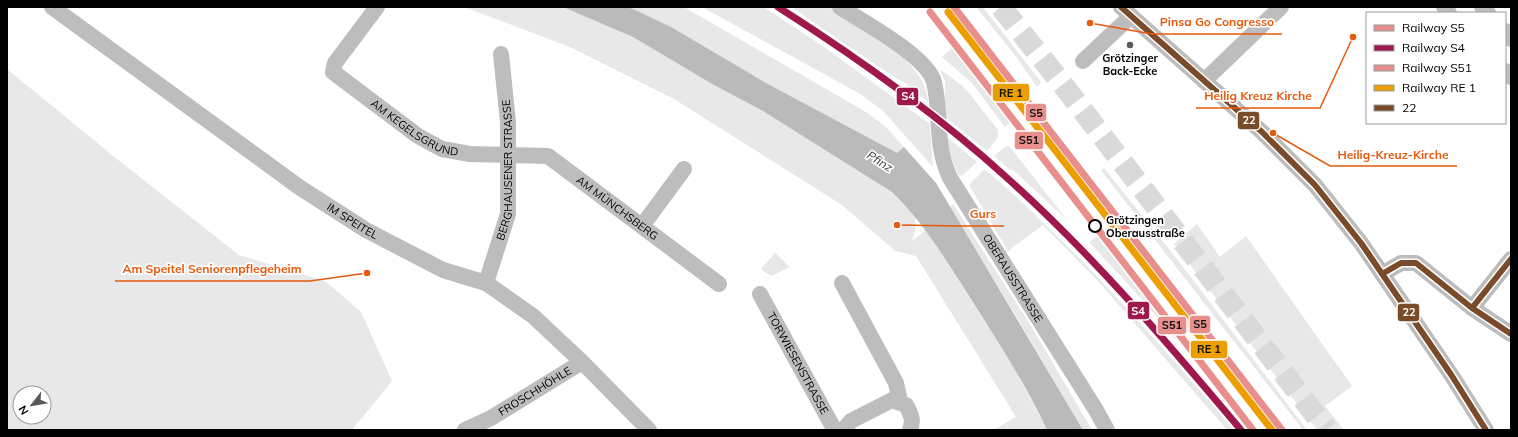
<svg xmlns="http://www.w3.org/2000/svg" width="1518" height="437" viewBox="0 0 1518 437" font-family="Mulish,sans-serif">
<style>
.green{fill:#e8e8e8;fill-rule:evenodd}
.water{fill:#bababa}
.lines{fill:none;stroke-linecap:round;stroke-linejoin:round}
.highway-tunnel{stroke:#d9d9d9;stroke-width:22;stroke-dasharray:22 11;stroke-linecap:butt}
.minor{stroke:#bdbdbd;stroke-width:16}
.bus-1-casing{stroke:#fff;stroke-width:9}
.bus-1{stroke:#7a4b2a;stroke-width:6}
.rail-1-casing{stroke:#fff;stroke-width:10}
.rail-2-casing{stroke:#fff;stroke-width:10}
.rail-3-casing{stroke:#fff;stroke-width:10}
.rail-4-casing{stroke:#fff;stroke-width:10}
.rail-1{stroke:#e88e8d;stroke-width:7}
.rail-2{stroke:#9f184c;stroke-width:7}
.rail-3{stroke:#e88e8d;stroke-width:7}
.rail-4{stroke:#eb9e00;stroke-width:7}
.poi-dot{fill:#595959;stroke:#fff;stroke-width:1.5}
.stop-dot{fill:#fff;stroke:#000;stroke-width:2}
.labels{text-anchor:middle;dominant-baseline:central;stroke-width:3.5;stroke-linejoin:round;paint-order:stroke}
.poi-label{font-size:11px;font-weight:bold;fill:#000;stroke:#fff}
.street-label{font-size:11px;fill:#000;stroke:#fff}
.stop-label{font-size:11px;font-weight:bold;fill:#000;stroke:#fff;text-anchor:start}
.water-label{font-size:12px;font-style:italic;fill:#3d3d3d;stroke:#fff}
.leader{fill:none;stroke:#e8590c;stroke-width:1.5}
.callout-dot{fill:#e8590c;stroke:#fff;stroke-width:1.5}
.callout-label{font-size:12px;text-anchor:middle;font-weight:bold;fill:#e8590c;stroke:#fff;stroke-width:3.5;stroke-linejoin:round;paint-order:stroke}
.line-badge{stroke:#fff;stroke-width:1.5}
.badge-label{font-size:11px;text-anchor:middle;font-weight:bold;fill:#fff}
.pale-badge-label{font-size:11px;text-anchor:middle;font-weight:bold;fill:#111}
</style>
<rect width="100%" height="100%" fill="#fff"/>
<path class="green" d="M 464,7 L 563,7 L 633,37 L 712,84 L 763,111 L 856,169 L 892,192 L 915,216 L 915,231 L 912,241 L 926,230 L 929,234 L 1012,364 L 1047,430 L 993,430 L 1016,417 L 916,256 L 895,251 L 842,205 L 674,99 L 570,47 Z
M 627,7 L 684,7 L 866,112 L 885,126 L 904,147 L 897,154 Z
M 702,7 L 764,7 L 824,47 L 930,124 L 933,167 L 883,111 L 862,95 Z
M 791,7 C 802,7 818,4 828,7 C 836,9 843,16 850,20 C 877,36 927,66 928,102 L 921,96 L 920,98 L 907,84 L 894,77 Z
M 976,7 L 983,7 L 1041,82 L 1037,87 L 1014,54 Z
M 956,44 L 1015,119 L 1005,127 L 972,83 L 942,57 Z
M 7,69 L 117,159 L 239,255 L 325,281 L 361,312 L 392,381 L 352,430 L 7,430 ZM 20,393 L 44,393 L 44,417 L 20,417 Z
M 940,69 L 965,88 L 998,130 L 998,137 L 987,151 L 945,117 L 945,82 Z
M 947,137 L 977,162 L 962,176 L 958,175 L 950,154 Z
M 1006,146 L 1010,147 L 1067,220 L 1012,169 L 1010,170 L 994,156 Z
M 1104,168 L 1177,259 L 1307,430 L 1303,430 L 1113,186 L 1101,170 Z
M 985,169 C 1076,248 1156,339 1234,430 L 1227,430 L 1098,281 L 1043,225 L 1008,251 L 969,185 Z
M 953,204 L 1033,329 L 1092,430 L 1083,430 L 1016,316 L 955,216 L 950,207 Z
M 1197,224 L 1220,257 L 1246,236 L 1352,386 L 1325,406 L 1344,430 L 1317,430 L 1174,244 Z
M 1100,234 L 1153,303 L 1155,302 L 1255,430 L 1252,430 L 1140,297 L 1089,242 Z
M 775,253 L 790,267 L 771,276 L 761,269 Z"/>
<path class="water" d="M 563,7 L 627,7 L 633,9 L 671,27 L 768,84 L 897,153 L 904,147 L 936,183 L 1083,430 L 1047,430 C 1025,383 997,340 969,296 C 945,259 924,223 892,192 L 763,111 L 712,84 L 633,37 Z"/>
<g class="lines">
<path class="highway-tunnel" d="M 1001,7 L 1067,90 L 1327,430"/>
<g class="minor">
<path id="s1" d="M 52,7 L 299,187 L 366,230 L 443,270 L 486,283 L 533,316 L 582,362 L 649,430"/>
<path id="s2" d="M 377,7 L 335,63 L 333,72 L 418,136 L 442,149 L 470,154 L 548,156 L 719,284"/>
<path id="s3" d="M 840,7 C 863,22 927,56 934,82 C 942,116 934,143 950,178 L 1096,410 L 1107,430"/>
<path d="M 1121,7 L 1262,132 L 1315,185 L 1361,243 L 1452,376 L 1486,430"/>
<path d="M 1444,7 L 1449,13"/>
<path d="M 1482,7 L 1488,13"/>
<path d="M 1505,31 L 1511,39"/>
<path d="M 1083,61 L 1131,16"/>
<path d="M 1505,71 L 1511,77"/>
<path d="M 1204,81 L 1281,7"/>
<path d="M 642,226 L 684,169"/>
<path d="M 1382,274 L 1401,263 L 1416,263 L 1472,308 L 1511,334"/>
<path id="s4" d="M 486,283 L 508,214 L 508,122 L 501,54"/>
<path d="M 842,283 L 896,383 L 900,401"/>
<path id="s5" d="M 760,294 L 833,427 L 837,430"/>
<path d="M 1472,308 L 1511,259"/>
<path id="s6" d="M 465,430 L 491,418 L 582,362"/>
<path d="M 843,430 L 851,421 L 892,400 L 906,405 C 911,414 914,420 910,430"/>
</g>
<g class="bus-1-casing">
<path id="bus-1" d="M 1121,7 L 1262,132 L 1315,185 L 1361,243 L 1452,376 L 1486,430
M 1382,274 L 1401,263 L 1416,263 L 1472,308 L 1511,334
M 1472,308 L 1511,259"/>
</g>
<use href="#bus-1" class="bus-1"/>
<g class="rail-1-casing">
<path id="rail-1" d="M 954,7 L 1282,430"/>
</g>
<g class="rail-2-casing">
<path id="rail-2" d="M 778,7 C 858,58 936,113 1006,177 C 1092,254 1167,342 1241,430"/>
</g>
<g class="rail-3-casing">
<path id="rail-3" d="M 930,12 L 1253,430"/>
</g>
<g class="rail-4-casing">
<path id="rail-4" d="M 948,12 L 1272,430"/>
</g>
<use href="#rail-1" class="rail-1"/>
<use href="#rail-2" class="rail-2"/>
<use href="#rail-3" class="rail-3"/>
<use href="#rail-4" class="rail-4"/>
</g>
<circle class="poi-dot" cx="1130" cy="45" r="4"/>
<circle class="stop-dot" cx="1095" cy="226" r="6"/>
<g class="labels">
<g class="poi-label">
<text x="1130" y="58">Grötzinger<tspan x="1130" dy="13">Back-Ecke</tspan></text>
</g>
<g class="street-label">
<text stroke="none"><textPath href="#s2" startOffset="179">AM KEGELSGRUND</textPath></text>
<text stroke="none"><textPath href="#s4" startOffset="116">BERGHAUSENER STRASSE</textPath></text>
<text stroke="none"><textPath href="#s2" startOffset="406">AM MÜNCHSBERG</textPath></text>
<text stroke="none"><textPath href="#s1" startOffset="369">IM SPEITEL</textPath></text>
<text stroke="none"><textPath href="#s3" startOffset="338">OBERAUSSTRASSE</textPath></text>
<text stroke="none"><textPath href="#s5" startOffset="79">TORWIESENSTRASSE</textPath></text>
<text stroke="none"><textPath href="#s6" startOffset="80">FROSCHHÖHLE</textPath></text>
</g>
<g class="stop-label">
<text x="1106" y="220">Grötzingen<tspan x="1106" dy="13">Oberausstraße</tspan></text>
</g>
<g class="water-label">
<text transform="translate(880 161) rotate(32)">Pfinz</text>
</g>
</g>
<path class="leader" d="M1090 23L1152 34H1282M1353 37L1320 108H1196M1273 133L1330 166H1457M897 225L961 226H1004M367 273L310 281H115"/>
<g class="callout-dot">
<circle cx="1090" cy="23" r="4"/>
<circle cx="1353" cy="37" r="4"/>
<circle cx="1273" cy="133" r="4"/>
<circle cx="897" cy="225" r="4"/>
<circle cx="367" cy="273" r="4"/>
</g>
<g class="callout-label">
<text x="1217" y="26">Pinsa Go Congresso</text>
<text x="1258" y="100">Heilig Kreuz Kirche</text>
<text x="1393" y="159">Heilig-Kreuz-Kirche</text>
<text x="983" y="218">Gurs</text>
<text x="212" y="273">Am Speitel Seniorenpflegeheim</text>
</g>
<g class="line-badge">
<rect x="992" y="83" width="38" height="19" rx="4" fill="#eb9e00"/>
<rect x="896" y="87" width="23" height="19" rx="4" fill="#9f184c"/>
<rect x="1025" y="103" width="22" height="19" rx="4" fill="#e88e8d"/>
<rect x="1237" y="111" width="23" height="19" rx="4" fill="#7a4b2a"/>
<rect x="1014" y="131" width="30" height="19" rx="4" fill="#e88e8d"/>
<rect x="1127" y="301" width="23" height="19" rx="4" fill="#9f184c"/>
<rect x="1397" y="303" width="23" height="19" rx="4" fill="#7a4b2a"/>
<rect x="1189" y="315" width="22" height="19" rx="4" fill="#e88e8d"/>
<rect x="1157" y="316" width="30" height="19" rx="4" fill="#e88e8d"/>
<rect x="1190" y="340" width="38" height="19" rx="4" fill="#eb9e00"/>
</g>
<g class="badge-label">
<text x="908" y="100">S4</text>
<text x="1249" y="124">22</text>
<text x="1138" y="315">S4</text>
<text x="1409" y="316">22</text>
</g>
<g class="pale-badge-label">
<text x="1011" y="97">RE 1</text>
<text x="1036" y="117">S5</text>
<text x="1029" y="144">S51</text>
<text x="1200" y="328">S5</text>
<text x="1172" y="329">S51</text>
<text x="1209" y="353">RE 1</text>
</g>
<rect width="1518" height="437" fill="none" stroke="#000000" stroke-width="16"/>
<rect x="1366" y="12" width="140" height="112" fill="#ffffff" stroke="#999999"/>
<rect x="1374" y="25" width="20" height="6" fill="#e88e8d" stroke="#999999"/>
<text x="1402" y="32" font-size="12" fill="#000000">Railway S5</text>
<rect x="1374" y="45" width="20" height="6" fill="#9f184c" stroke="#999999"/>
<text x="1402" y="52" font-size="12" fill="#000000">Railway S4</text>
<rect x="1374" y="65" width="20" height="6" fill="#e88e8d" stroke="#999999"/>
<text x="1402" y="72" font-size="12" fill="#000000">Railway S51</text>
<rect x="1374" y="85" width="20" height="6" fill="#eb9e00" stroke="#999999"/>
<text x="1402" y="92" font-size="12" fill="#000000">Railway RE 1</text>
<rect x="1374" y="105" width="20" height="6" fill="#7a4b2a" stroke="#999999"/>
<text x="1402" y="112" font-size="12" fill="#000000">22</text>
<g transform="translate(32 405) rotate(239)"><circle r="19" fill="#ffffff" stroke="#999999"/>
<path d="M0-3L7 15L0 10L-7 15Z" fill="#595959"/>
<text y="-6" font-size="11" font-weight="bold" text-anchor="middle" fill="#000000">N</text>
</g>
</svg>
